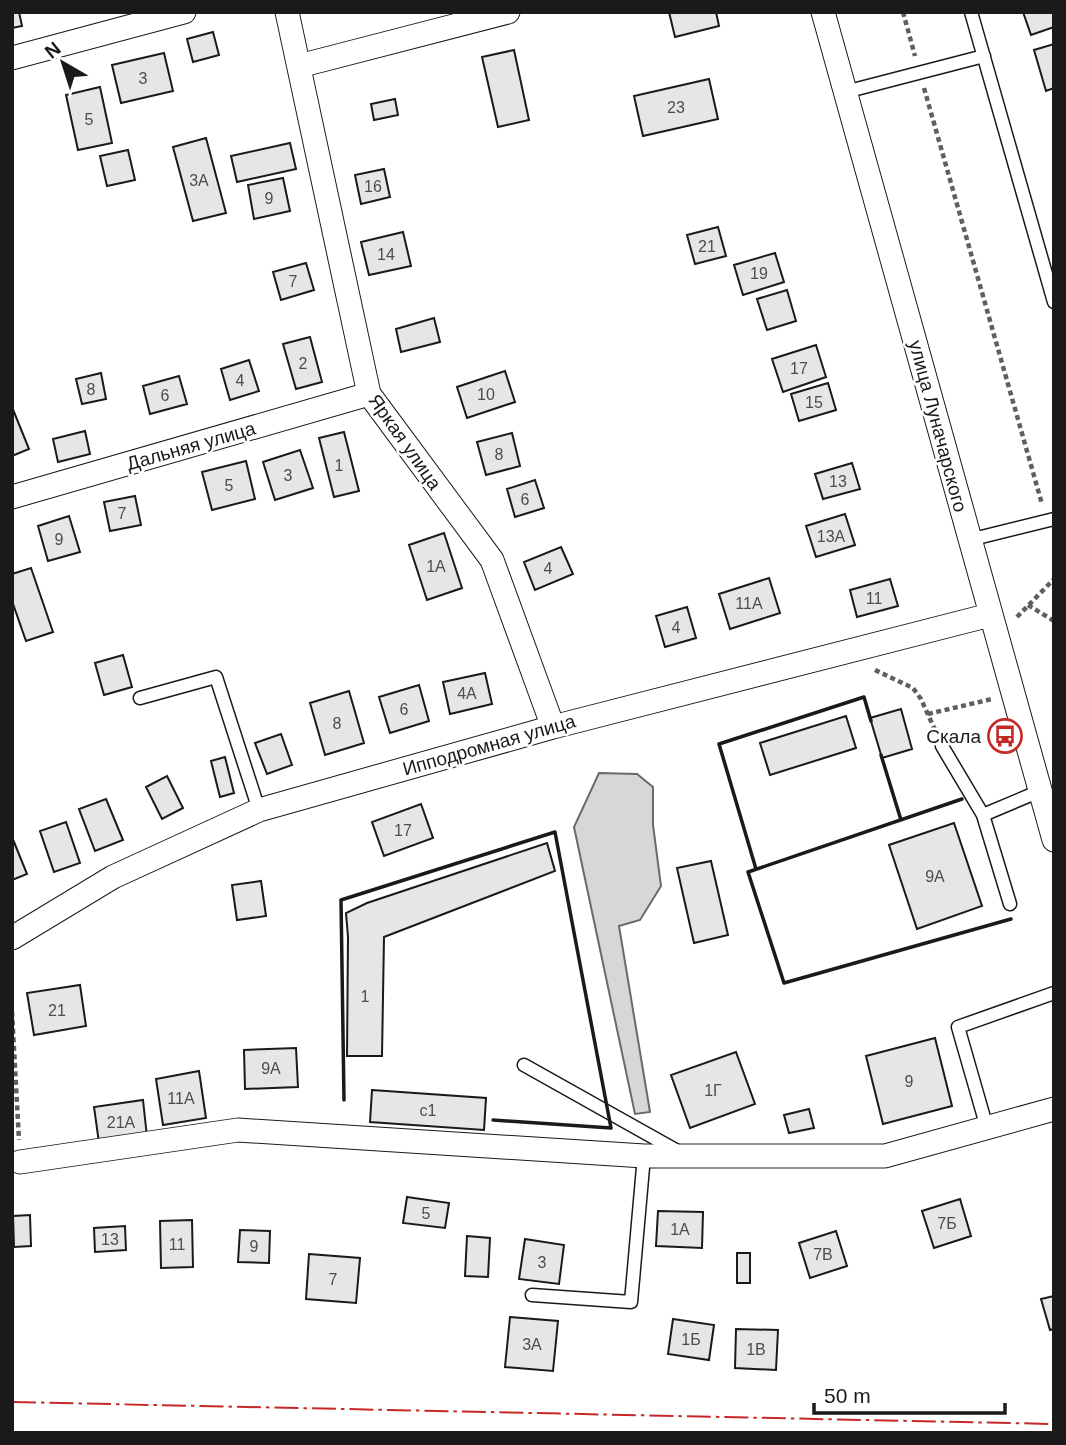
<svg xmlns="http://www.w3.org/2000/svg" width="1066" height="1445" viewBox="0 0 1066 1445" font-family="Arial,sans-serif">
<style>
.water{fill:#d7d7d7;stroke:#6a6a6a;stroke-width:2}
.building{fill:#e6e6e6;stroke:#1a1a1a;stroke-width:2}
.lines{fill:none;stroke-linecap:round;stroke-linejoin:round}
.lane-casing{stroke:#1a1a1a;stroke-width:15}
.street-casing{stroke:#1a1a1a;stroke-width:25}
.path{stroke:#5f5f5f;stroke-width:4.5;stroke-dasharray:5 3.5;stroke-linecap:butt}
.lane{stroke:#fff;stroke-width:12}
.street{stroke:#fff;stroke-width:23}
.wall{stroke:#1a1a1a;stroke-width:3.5}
.power{stroke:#c62828;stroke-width:2;stroke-dasharray:24 5 3.5 5;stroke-linecap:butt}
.labels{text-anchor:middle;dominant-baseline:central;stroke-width:5;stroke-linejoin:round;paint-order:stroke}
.number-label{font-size:16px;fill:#4d4d4d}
.street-label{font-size:19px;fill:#1a1a1a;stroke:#fff}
.poi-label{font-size:19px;fill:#1a1a1a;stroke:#fff;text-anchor:end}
</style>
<rect width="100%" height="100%" fill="#fff"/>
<path class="water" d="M 599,773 L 637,774 L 653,787 L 653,825 L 661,886 L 640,920 L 619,926 L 650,1112 L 635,1114 L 574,827 Z"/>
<path class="building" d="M 12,12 L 19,12 L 22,26 L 12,28 Z
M 669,12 L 716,12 L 719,26 L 675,37 Z
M 1023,12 L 1053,12 L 1054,27 L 1031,35 Z
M 213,32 L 219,55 L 193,62 L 187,39 Z
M 1054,44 L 1054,88 L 1046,91 L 1034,50 Z
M 514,50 L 529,120 L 498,127 L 482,57 Z
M 164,53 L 173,91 L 121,103 L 112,65 Z
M 709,79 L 718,119 L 643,136 L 634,96 Z
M 100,87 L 112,143 L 78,150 L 66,95 Z
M 395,99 L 398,115 L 374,120 L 371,104 Z
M 206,138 L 226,213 L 193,221 L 173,147 Z
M 290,143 L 296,169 L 237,182 L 231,156 Z
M 128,150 L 135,180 L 107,186 L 100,156 Z
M 384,169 L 390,197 L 361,204 L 355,175 Z
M 283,178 L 290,211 L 254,219 L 248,185 Z
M 718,227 L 726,256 L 695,264 L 687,235 Z
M 403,232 L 411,266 L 369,275 L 361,242 Z
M 775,253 L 784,282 L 743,295 L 734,265 Z
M 306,263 L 314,290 L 281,300 L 273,272 Z
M 787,290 L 796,321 L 767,330 L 757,299 Z
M 434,318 L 440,342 L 401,352 L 396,329 Z
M 310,337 L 322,382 L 296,389 L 283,344 Z
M 816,345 L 826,377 L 783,392 L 772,359 Z
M 249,360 L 259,391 L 230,400 L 221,369 Z
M 505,371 L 515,402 L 467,418 L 457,387 Z
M 101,373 L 106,399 L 82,404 L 76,379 Z
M 179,376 L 187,404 L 150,414 L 143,386 Z
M 828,383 L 836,410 L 799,421 L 791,394 Z
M 12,407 L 29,449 L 12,456 Z
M 85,431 L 90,454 L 58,462 L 53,439 Z
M 344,432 L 359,491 L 334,497 L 319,438 Z
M 512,433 L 520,466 L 486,475 L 477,442 Z
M 300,450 L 313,488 L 275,500 L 263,462 Z
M 246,461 L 255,499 L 212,510 L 202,472 Z
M 852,463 L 860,489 L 823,499 L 815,474 Z
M 535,480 L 544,508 L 515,517 L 507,489 Z
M 135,496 L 141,525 L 110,531 L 104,502 Z
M 845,514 L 855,545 L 816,557 L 806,526 Z
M 69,516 L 80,552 L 48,561 L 38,526 Z
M 444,533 L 462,588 L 427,600 L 409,545 Z
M 561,547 L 573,574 L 535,590 L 524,562 Z
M 31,568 L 53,632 L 26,641 L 12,601 L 12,574 Z
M 769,578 L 780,613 L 730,629 L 719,594 Z
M 890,579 L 898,606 L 857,617 L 850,590 Z
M 687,607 L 696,638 L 665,647 L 656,616 Z
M 123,655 L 132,687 L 104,695 L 95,663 Z
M 485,673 L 492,704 L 450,714 L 443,682 Z
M 419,685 L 429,721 L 390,733 L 379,697 Z
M 349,691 L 364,743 L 325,755 L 310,703 Z
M 901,709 L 912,749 L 882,758 L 870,718 Z
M 846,716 L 856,748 L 770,775 L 760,743 Z
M 281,734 L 292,765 L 267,774 L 255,743 Z
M 225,757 L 234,793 L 220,797 L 211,761 Z
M 167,776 L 183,808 L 162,819 L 146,787 Z
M 106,799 L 123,840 L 95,851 L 79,809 Z
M 421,804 L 433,838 L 384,856 L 372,822 Z
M 66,822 L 80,863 L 54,872 L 40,831 Z
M 954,823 L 982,906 L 917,929 L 889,845 Z
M 12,837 L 27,874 L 12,880 Z
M 547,843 L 555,871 L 384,937 L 382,1056 L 347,1056 L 348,937 L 346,913 L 367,903 Z
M 711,861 L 728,935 L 694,943 L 677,868 Z
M 261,881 L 266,916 L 237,920 L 232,885 Z
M 80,985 L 86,1026 L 34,1035 L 27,993 Z
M 935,1038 L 952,1106 L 883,1124 L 866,1056 Z
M 296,1048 L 298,1087 L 245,1089 L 244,1050 Z
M 736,1052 L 755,1104 L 690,1128 L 671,1075 Z
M 199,1071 L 206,1118 L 163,1125 L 156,1079 Z
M 372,1090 L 486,1098 L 484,1130 L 370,1122 Z
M 143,1100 L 147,1137 L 99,1143 L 94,1107 Z
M 809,1109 L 814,1128 L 789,1133 L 784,1115 Z
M 407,1197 L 449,1203 L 445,1228 L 403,1223 Z
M 960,1199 L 971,1236 L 934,1248 L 922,1211 Z
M 658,1211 L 703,1212 L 702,1248 L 656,1246 Z
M 30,1215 L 31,1246 L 14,1247 L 13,1216 Z
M 192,1220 L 193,1267 L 161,1268 L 160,1221 Z
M 125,1226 L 126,1250 L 95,1252 L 94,1228 Z
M 240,1230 L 270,1231 L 269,1263 L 238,1262 Z
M 836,1231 L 847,1266 L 810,1278 L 799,1243 Z
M 467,1236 L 490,1238 L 488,1277 L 465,1276 Z
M 525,1239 L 564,1245 L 559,1284 L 519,1279 Z
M 737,1253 L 750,1253 L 750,1283 L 737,1283 Z
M 309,1254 L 360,1258 L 356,1303 L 306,1299 Z
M 1054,1296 L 1054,1329 L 1050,1330 L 1041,1299 Z
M 510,1317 L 558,1321 L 553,1371 L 505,1367 Z
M 673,1319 L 714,1325 L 709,1360 L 668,1354 Z
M 736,1329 L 778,1330 L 776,1370 L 735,1368 Z"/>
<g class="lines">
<g class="lane-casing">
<path id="lane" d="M 971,12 L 1054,302
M 845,92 L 984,56
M 969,540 L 1054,519
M 140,698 L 216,677 L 259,810
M 942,746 L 983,815
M 1010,904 L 983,815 L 1040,791
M 524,1065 L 681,1153
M 987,1128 L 958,1027 L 1054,993
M 532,1295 L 631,1302 L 644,1156"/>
</g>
<g class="street-casing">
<path id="street" d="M 287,12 L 369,394 L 492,560 L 553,727
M 823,12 L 1054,840
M 12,58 L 184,12
M 299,66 L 508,12
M 12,497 L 369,394
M 12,938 L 113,877 L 259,810 L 553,727 L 990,615
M 20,1162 L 238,1130 L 644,1156 L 885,1156 L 1054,1109"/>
</g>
<path class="path" d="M 903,12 L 915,56
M 924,88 L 1042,504
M 1028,605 L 1054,621
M 1017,617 L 1054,579
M 875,670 L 913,688 L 921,699 L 935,730
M 928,714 L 992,699
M 12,1012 L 19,1140"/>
<use href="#lane" class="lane"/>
<use href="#street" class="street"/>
<path class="wall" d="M 881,755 L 901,820
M 962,799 L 748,872 L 784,983 L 1011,919
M 756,869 L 719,744 L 864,697 L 871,721
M 344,1100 L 341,900 L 555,832 L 611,1128 L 493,1120"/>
<path class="power" d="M 12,1402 L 1054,1424"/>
</g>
<defs>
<g id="bus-ring" transform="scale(1.75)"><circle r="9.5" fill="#fff" stroke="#c62828" stroke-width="1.5"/><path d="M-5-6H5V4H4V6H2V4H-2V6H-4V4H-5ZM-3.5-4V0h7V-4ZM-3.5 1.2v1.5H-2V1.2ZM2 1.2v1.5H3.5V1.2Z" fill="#c62828"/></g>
</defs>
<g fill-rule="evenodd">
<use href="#bus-ring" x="1005" y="736"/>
</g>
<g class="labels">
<g class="number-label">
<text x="143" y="78">3</text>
<text x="676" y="107">23</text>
<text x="89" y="119">5</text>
<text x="199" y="180">3А</text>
<text x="373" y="186">16</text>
<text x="269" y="198">9</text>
<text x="707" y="246">21</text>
<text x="386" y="254">14</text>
<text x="759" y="273">19</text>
<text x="293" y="281">7</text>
<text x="303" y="363">2</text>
<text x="799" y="368">17</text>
<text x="240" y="380">4</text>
<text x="91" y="389">8</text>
<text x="486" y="394">10</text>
<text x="165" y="395">6</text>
<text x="814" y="402">15</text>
<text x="499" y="454">8</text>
<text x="339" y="465">1</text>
<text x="288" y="475">3</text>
<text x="838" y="481">13</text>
<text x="229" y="485">5</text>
<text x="525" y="499">6</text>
<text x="122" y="513">7</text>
<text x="831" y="536">13А</text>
<text x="59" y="539">9</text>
<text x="436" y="566">1А</text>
<text x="548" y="568">4</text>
<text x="874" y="598">11</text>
<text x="749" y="603">11А</text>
<text x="676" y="627">4</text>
<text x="467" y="693">4А</text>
<text x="404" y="709">6</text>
<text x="337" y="723">8</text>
<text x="403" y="830">17</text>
<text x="935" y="876">9А</text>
<text x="365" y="996">1</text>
<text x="57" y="1010">21</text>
<text x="271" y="1068">9А</text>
<text x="909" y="1081">9</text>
<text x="713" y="1090">1Г</text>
<text x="181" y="1098">11А</text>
<text x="428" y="1110">с1</text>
<text x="121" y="1122">21А</text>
<text x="426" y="1213">5</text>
<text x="947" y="1223">7Б</text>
<text x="680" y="1229">1А</text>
<text x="110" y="1239">13</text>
<text x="177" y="1244">11</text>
<text x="254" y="1246">9</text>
<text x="823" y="1254">7В</text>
<text x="542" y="1262">3</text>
<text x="333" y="1279">7</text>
<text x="691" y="1339">1Б</text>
<text x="532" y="1344">3А</text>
<text x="756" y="1349">1В</text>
</g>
<g class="street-label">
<text transform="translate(938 426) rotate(75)">улица Луначарского</text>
<text transform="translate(405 442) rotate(55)">Яркая улица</text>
<text transform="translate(191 446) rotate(-16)">Дальняя улица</text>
<text transform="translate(489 745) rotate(-16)">Ипподромная улица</text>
</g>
<g class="poi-label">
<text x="981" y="736">Скала</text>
</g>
</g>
<rect width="1066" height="1445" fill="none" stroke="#1a1a1a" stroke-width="28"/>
<g transform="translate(63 63) rotate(321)" stroke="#ffffff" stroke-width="5" paint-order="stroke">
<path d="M0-5L12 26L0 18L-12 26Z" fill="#1a1a1a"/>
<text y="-10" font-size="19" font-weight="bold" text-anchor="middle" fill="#1a1a1a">N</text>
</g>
<path d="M814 1403v10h191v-10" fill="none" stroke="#1a1a1a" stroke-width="3.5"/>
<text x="824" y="1403" font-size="21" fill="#1a1a1a" stroke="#ffffff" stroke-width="5" paint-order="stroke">50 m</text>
</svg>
